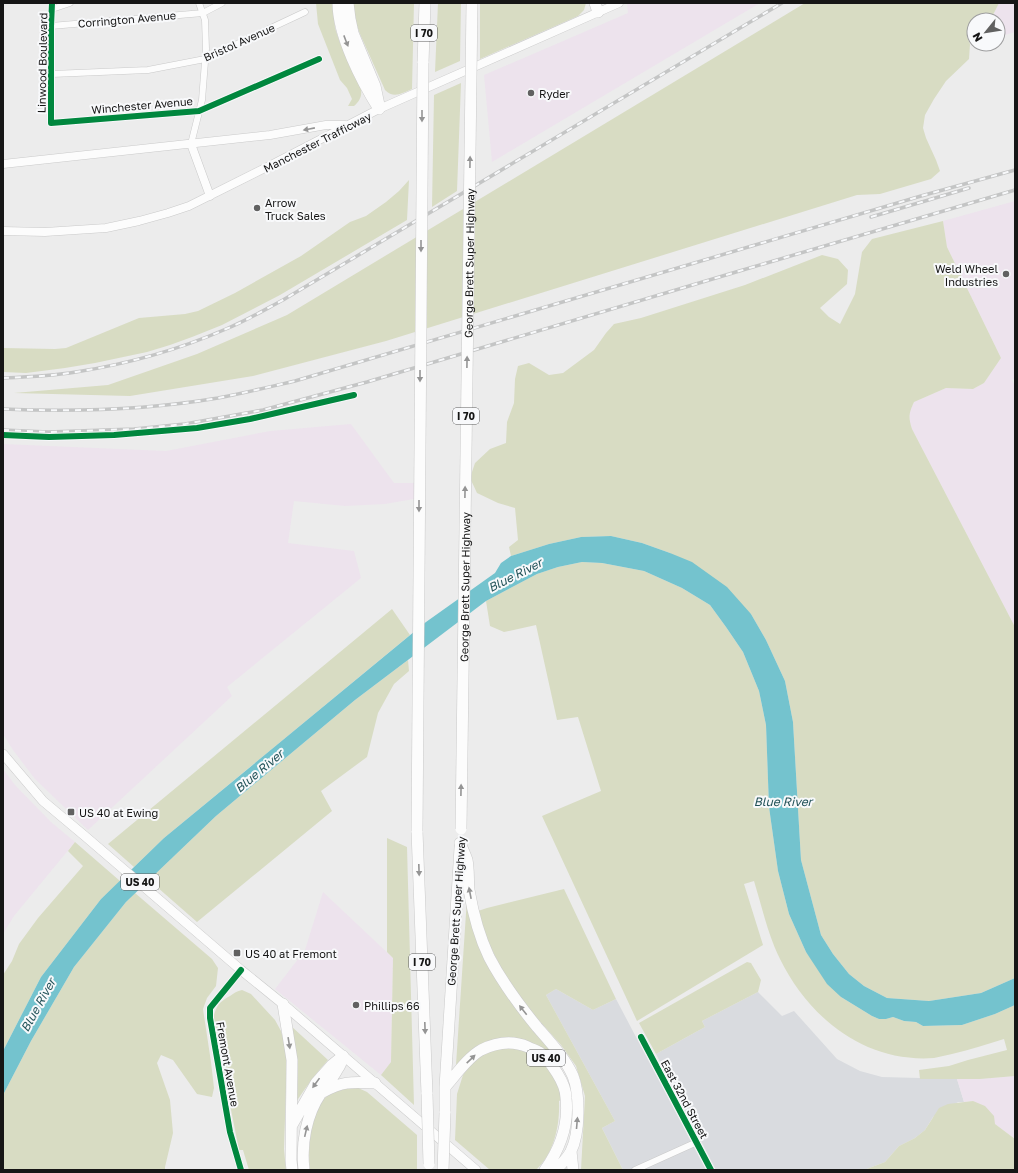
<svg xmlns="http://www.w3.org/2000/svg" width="1018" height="1173" viewBox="0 0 1018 1173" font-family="'Golos Text',sans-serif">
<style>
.built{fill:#d9dbdf}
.industrial{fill:#ede3ed}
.green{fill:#d8dcc3}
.water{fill:#74c3ce}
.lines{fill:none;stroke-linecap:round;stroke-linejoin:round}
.street-casing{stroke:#cacaca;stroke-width:7}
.secondary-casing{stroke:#cacaca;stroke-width:9}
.primary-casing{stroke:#cacaca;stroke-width:10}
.highway-casing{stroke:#cacaca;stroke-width:12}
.street{stroke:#fcfcfc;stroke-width:6}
.secondary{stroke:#fcfcfc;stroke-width:8}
.primary{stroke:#fcfcfc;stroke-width:9}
.highway{stroke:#fcfcfc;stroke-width:11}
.rail-casing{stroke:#c4c5c5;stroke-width:3.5}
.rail{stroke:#f8f9fb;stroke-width:2;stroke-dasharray:6;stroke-linecap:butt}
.highway-bridge-casing{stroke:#cacaca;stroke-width:12;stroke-linecap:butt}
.highway-bridge{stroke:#fcfcfc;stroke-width:11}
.cycleway-casing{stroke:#f8f9fb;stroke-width:8}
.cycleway{stroke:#00873e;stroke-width:6}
.oneway{fill:#949494}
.poi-dot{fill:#616161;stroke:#f8f9fb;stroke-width:1.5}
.labels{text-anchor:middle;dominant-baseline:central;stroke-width:4;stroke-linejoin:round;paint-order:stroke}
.shield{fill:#f8f9fb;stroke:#5a5a5b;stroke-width:1}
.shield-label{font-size:10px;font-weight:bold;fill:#161616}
.street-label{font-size:11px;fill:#161616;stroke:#f8f9fb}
.poi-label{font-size:11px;fill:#161616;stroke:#f8f9fb;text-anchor:start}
.water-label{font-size:12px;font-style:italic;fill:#235359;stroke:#f8f9fb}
</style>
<rect width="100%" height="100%" fill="#ececec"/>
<path class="built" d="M 556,989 L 593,1010 L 616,999 L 706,1170 L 623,1170 L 602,1128 L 615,1121 L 546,995 Z
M 758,992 L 782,1016 L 794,1011 L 837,1059 L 860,1071 L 882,1077 L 957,1079 L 964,1102 L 958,1102 L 933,1117 L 925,1130 L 915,1138 L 899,1146 L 885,1162 L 864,1170 L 716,1170 L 656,1054 L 705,1027 L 702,1021 Z"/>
<path class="industrial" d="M 627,3 L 760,3 L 492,162 L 484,75 L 628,13 Z
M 999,3 L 1015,3 L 1015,32 L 998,37 L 998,20 L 991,20 Z
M 1015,201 L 1015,378 L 1012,380 L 1015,386 L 1015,627 L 912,429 L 910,423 L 909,413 L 914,402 L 946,388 L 973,389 L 984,383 L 1001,358 L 947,247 L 943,221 Z
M 351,424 L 394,483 L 414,483 L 414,499 L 385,504 L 345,506 L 294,501 L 288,543 L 354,551 L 361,578 L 227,687 L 232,696 L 88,830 L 35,779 L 13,750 L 3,734 L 3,444 L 166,451 L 270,431 Z
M 3,769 L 15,785 L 51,822 L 75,842 L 14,916 L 3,934 Z
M 323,892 L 393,958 L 391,1062 L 381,1075 L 275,989 L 305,950 Z
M 1015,1076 L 1015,1139 L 995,1124 L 973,1101 L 964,1102 L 957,1079 L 980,1079 Z"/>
<path class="green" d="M 316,3 L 333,3 L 335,28 L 340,43 L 361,89 C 362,96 360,101 354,106 L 348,106 L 352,99 L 347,88 L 340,80 L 318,24 Z
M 353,3 L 414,3 L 412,89 C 402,93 394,99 385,90 L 360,34 L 355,20 Z
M 438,3 L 461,3 L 460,61 L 435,72 Z
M 480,3 L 586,3 L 584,10 L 578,16 L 480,59 Z
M 805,3 L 999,3 L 991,19 L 989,20 L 974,20 L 974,30 L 967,37 L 970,44 L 969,59 L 946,81 L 934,99 L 925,115 L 923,128 L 926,138 L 936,160 L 940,171 L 931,179 L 880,194 L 857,195 L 386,341 L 253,376 L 130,396 L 14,393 L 108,385 L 197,354 L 287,315 Z
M 461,83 L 457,191 L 432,207 L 434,95 Z
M 409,180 L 407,220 L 280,295 L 222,325 L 192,337 L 170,345 L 147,352 L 95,363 L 65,368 L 26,373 L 3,372 L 3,348 L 55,349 L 66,348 L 139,318 L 185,314 L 198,311 L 235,293 L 301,256 L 350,222 L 366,216 L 386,202 L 399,191 Z
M 943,221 L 947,247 L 1001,358 L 984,383 L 973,389 L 946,388 L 914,402 C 909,413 908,417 912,429 L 1015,627 L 1015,978 L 981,993 L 929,1001 L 887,998 L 864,986 L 849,974 L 833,954 L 821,935 L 801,860 L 793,722 L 785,681 L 766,640 L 751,614 L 670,553 L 642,543 L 611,536 L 581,537 L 549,544 L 511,556 L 509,547 L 518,540 L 515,508 L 498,503 L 477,493 L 470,478 L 475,463 L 490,449 L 506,443 L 507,422 L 514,403 L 515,379 L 518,366 L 529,363 L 549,375 L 563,373 L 594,350 L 606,333 L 614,324 L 641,318 L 745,285 L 822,255 L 838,259 L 848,270 L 847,284 L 820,308 L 829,317 L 840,324 L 855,294 L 862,252 L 872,239 Z
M 582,562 L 602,563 L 644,571 L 682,588 L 710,605 L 726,627 L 743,652 L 759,691 L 766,725 L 769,807 L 778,871 L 789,914 L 806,952 L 841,997 L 872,1016 L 879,1019 L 886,1019 L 893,1017 L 904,1021 L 916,1022 L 923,1026 L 962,1025 L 995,1014 L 1015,1005 L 1015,1076 L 980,1079 L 920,1079 L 919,1070 L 949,1066 L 968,1060 L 1007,1050 L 1004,1039 C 987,1044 969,1050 952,1054 C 946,1055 940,1057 934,1058 C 865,1063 809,1018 780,959 C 768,935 762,907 754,881 L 744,884 L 763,945 L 637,1021 L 542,816 L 601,791 L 578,717 L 557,720 L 536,625 L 504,632 L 490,626 L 486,601 L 537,574 L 558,567 Z
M 392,609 L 410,635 L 164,838 L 134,867 L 108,844 Z
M 408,660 L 409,671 L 394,684 L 378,713 L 367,757 L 321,791 L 332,811 L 197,922 L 149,880 L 216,816 L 355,700 Z
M 387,838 L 407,847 L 414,1105 L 381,1075 L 391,1062 L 393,958 L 387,952 Z
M 75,842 L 120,881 L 101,899 L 41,977 L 3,1051 L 3,975 L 12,961 L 19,944 L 38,918 L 83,866 L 68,851 Z
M 564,889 L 616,999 L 593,1010 L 556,989 L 546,995 L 615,1121 L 602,1128 L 623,1170 L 581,1170 L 585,1096 L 576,1066 L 561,1045 L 536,1017 L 512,988 L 498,962 L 486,938 L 478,911 L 487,908 Z
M 135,893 L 212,959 L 218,968 L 216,986 L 207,998 L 203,1009 L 211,1062 L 214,1088 L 212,1097 L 197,1094 L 173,1060 L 161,1055 L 157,1063 L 170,1100 L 173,1133 L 165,1167 L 165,1170 L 3,1170 L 3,1095 L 31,1041 L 74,967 L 126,902 Z
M 467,898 L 474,925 L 557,1059 L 557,1062 L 537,1046 L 478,1045 L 469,1052 L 456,1065 Z
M 747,962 L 751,963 L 761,980 L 758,992 L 702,1021 L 705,1027 L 656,1054 L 639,1023 Z
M 242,990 L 251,994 L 275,1020 L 281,1031 L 285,1045 L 287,1057 L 284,1149 L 286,1170 L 249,1170 L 243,1150 L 239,1150 L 213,1019 C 216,1006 219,1002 230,996 C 234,993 237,991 242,990 Z
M 290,1025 L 328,1060 C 316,1073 306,1087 296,1102 L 298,1066 L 295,1046 Z
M 507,1048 C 511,1048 515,1048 520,1048 C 542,1053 561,1078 561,1100 L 559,1101 C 560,1126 554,1153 536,1170 L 490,1170 L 455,1140 L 457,1094 L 463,1075 L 471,1064 L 479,1056 L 489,1051 Z
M 356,1087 L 367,1092 L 417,1135 L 417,1170 L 310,1170 C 307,1151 311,1109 327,1096 C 336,1089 346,1088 356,1087 Z
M 973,1101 L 985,1106 L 994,1116 L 995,1124 L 1015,1139 L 1015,1170 L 864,1170 L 885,1162 L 899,1146 L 915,1138 L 925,1130 L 939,1108 L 948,1104 Z"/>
<path class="water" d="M 611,536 L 642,543 L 670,553 L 692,562 L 727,587 L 751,614 L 766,640 L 785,681 L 793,722 L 801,860 L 821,935 L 833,954 L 849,974 L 864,986 L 887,998 L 929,1001 L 981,993 L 1015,978 L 1015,1005 L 995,1014 L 962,1025 L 923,1026 L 916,1022 L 904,1021 L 893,1017 L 886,1019 L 879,1019 L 872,1016 L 841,997 L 827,984 L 806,952 L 789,914 L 778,871 L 769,807 L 766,725 L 759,691 L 743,652 L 726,627 L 710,605 L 682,588 L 644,571 L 602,563 L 582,562 L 558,567 L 537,574 L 486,601 L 355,700 L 216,816 L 126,902 L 74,967 L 31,1041 L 3,1095 L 3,1051 L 41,977 L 101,899 L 164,838 L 426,622 L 495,573 L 501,563 L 511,556 L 549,544 L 581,537 Z"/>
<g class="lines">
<g class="street-casing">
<path id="street" d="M 52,3 L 51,26 L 51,123 L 199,111 L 319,59
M 52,9 L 70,3
M 51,26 L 203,13 L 222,3
M 52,74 L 148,70 L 205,59 L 305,12
M 191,144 L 202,100 L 206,49 L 205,20 L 199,3
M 3,435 L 49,437 L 114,435 L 197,428 L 250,419 L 354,395
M 241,970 L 210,1008 L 210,1018 L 230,1132 L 241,1170
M 641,1037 L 711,1170
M 635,1170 L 697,1142"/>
</g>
<g class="secondary-casing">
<path id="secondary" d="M 191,144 L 210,196
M 3,164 L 270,135 L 326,125 L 345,125
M 3,231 L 45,232 L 106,228 L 139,221 L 168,213 L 189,206 L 269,166 L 379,109 L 619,3"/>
</g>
<g class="primary-casing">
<path id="primary" d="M 3,754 L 43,801 L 86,837 L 241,970 L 283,1004 L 476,1170"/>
</g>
<g class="highway-casing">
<path id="highway" d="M 338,3 C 338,36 362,82 379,109
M 348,3 L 350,19 L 353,33 L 375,86 L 379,105
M 595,3 L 598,12
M 423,63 L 425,3
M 417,831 L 427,1094
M 460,843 C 462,848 465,854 467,860 C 469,869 468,880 469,890 C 473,913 479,936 489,957 C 502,982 519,1005 537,1027 C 550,1042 565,1058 573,1076 C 580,1094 580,1133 571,1151 C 568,1158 561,1164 556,1170
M 283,1004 L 292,1060 L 291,1160 L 292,1170
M 445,1087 C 455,1076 468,1057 481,1050 C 497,1042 512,1040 528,1047 C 531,1049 536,1050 539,1052 C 547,1057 552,1065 557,1073 C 562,1081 566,1089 566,1098 C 569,1125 560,1149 545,1170
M 323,1092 C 343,1081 352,1082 375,1083
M 445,1113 L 445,1087 L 460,848
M 292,1125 L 316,1083 L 332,1065 L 343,1056
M 571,1151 L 573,1170
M 304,1170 C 301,1144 306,1115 321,1093 C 326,1085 333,1078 337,1070 C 340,1066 342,1061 343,1056"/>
</g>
<use href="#street" class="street"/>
<use href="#secondary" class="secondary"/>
<use href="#primary" class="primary"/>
<use href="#highway" class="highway"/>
<g class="rail-casing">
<path id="rail" d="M 871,217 L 969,188
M 3,378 C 27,377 52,376 76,372 C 127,364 178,350 226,329 C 246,321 264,310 283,300 L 782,3
M 3,409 C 75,412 147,410 218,398 C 244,393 269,387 295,381 L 921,196 L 1015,170
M 3,430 L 48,432 L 134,429 L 185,424 L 263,410 L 367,382 L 736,272 L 1015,190"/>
</g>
<use href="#rail" class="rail"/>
<g class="highway-bridge-casing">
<g id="highway-bridge">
<path id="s1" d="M 461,829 L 472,3"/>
<path d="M 417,831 L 423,63"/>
<path d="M 427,1094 L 429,1164"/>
<path d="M 443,1170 L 445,1113"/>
</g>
</g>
<use href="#highway-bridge" class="highway-bridge"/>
<g class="cycleway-casing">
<path id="cycleway" d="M 52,3 L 51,26 L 51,123 L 199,111 L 319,59
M 3,435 L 49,437 L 114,435 L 197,428 L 250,419 L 354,395
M 241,970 L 210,1008 L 210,1018 L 230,1132 L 241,1170
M 641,1037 L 711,1170"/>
</g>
<use href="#cycleway" class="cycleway"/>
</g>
<defs><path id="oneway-solid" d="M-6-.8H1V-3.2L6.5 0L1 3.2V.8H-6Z"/></defs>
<g class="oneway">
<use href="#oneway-solid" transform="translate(346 41) rotate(69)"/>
<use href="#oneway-solid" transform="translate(422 116) rotate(90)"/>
<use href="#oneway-solid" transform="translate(309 129) rotate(169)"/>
<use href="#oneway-solid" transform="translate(470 162) rotate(-89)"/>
<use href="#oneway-solid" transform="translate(421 246) rotate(90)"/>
<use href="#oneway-solid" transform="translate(467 362) rotate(-89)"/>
<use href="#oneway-solid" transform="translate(420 376) rotate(90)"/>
<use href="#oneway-solid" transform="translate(465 492) rotate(-89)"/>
<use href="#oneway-solid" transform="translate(419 506) rotate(90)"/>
<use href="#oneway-solid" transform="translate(461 790) rotate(-89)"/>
<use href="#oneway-solid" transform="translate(419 870) rotate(88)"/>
<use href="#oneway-solid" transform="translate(470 893) rotate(-101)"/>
<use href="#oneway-solid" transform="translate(523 1010) rotate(-128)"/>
<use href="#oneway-solid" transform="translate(425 1028) rotate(88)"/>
<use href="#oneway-solid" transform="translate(289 1043) rotate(81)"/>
<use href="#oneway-solid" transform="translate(471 1059) rotate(-44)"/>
<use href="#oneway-solid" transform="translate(316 1083) rotate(126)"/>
<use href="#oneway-solid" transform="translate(577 1123) rotate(-85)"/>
<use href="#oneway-solid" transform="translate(306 1131) rotate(-77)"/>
</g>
<g class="poi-dot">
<circle cx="531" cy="93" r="4"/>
<circle cx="257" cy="208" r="4"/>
<circle cx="1006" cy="274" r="4"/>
<rect x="67" y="808" width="8" height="8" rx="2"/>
<rect x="233" y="949" width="8" height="8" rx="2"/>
<circle cx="356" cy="1005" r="4"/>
</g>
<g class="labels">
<g class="shield">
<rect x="411" y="25" width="26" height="16" rx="3"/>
<rect x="453" y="408" width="26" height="16" rx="3"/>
<rect x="121" y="874" width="38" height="16" rx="3"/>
<rect x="409" y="954" width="26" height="16" rx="3"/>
<rect x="527" y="1050" width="38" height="16" rx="3"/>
</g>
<g class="shield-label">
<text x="424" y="33">I 70</text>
<text x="466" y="416">I 70</text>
<text x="140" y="882">US 40</text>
<text x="422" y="962">I 70</text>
<text x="546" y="1058">US 40</text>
</g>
<g class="street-label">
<text transform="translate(127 19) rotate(-5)">Corrington Avenue</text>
<text transform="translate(239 42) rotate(-24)">Bristol Avenue</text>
<text transform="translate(42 63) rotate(-89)">Linwood Boulevard</text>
<text transform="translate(142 105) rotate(-5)">Winchester Avenue</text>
<text transform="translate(317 142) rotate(-27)">Manchester Trafficway</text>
<text stroke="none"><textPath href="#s1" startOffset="566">George Brett Super Highway</textPath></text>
<text stroke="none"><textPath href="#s1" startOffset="242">George Brett Super Highway</textPath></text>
<text transform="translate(456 911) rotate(-86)">George Brett Super Highway</text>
<text transform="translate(228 1064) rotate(80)">Fremont Avenue</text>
<text transform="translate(685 1099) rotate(62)">East 32nd Street</text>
</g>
<g class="poi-label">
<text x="539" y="93">Ryder</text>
<text x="265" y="202">Arrow<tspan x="265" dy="13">Truck Sales</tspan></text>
<text x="998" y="268" text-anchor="end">Weld Wheel<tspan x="998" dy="13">Industries</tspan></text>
<text x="79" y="812">US 40 at Ewing</text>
<text x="245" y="953">US 40 at Fremont</text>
<text x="364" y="1005">Phillips 66</text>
</g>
<g class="water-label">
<text transform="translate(515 575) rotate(-27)">Blue River</text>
<text transform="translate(259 771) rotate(-40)">Blue River</text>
<text x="783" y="801">Blue River</text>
<text transform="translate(38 1005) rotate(-61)">Blue River</text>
</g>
</g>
<rect width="1018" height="1173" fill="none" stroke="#161616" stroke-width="8"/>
<g transform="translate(986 32) rotate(240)"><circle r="19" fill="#f8f9fb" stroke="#9e9e9f"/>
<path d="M0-3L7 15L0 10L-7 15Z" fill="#616161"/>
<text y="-6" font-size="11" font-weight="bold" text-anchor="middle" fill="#161616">N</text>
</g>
</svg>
